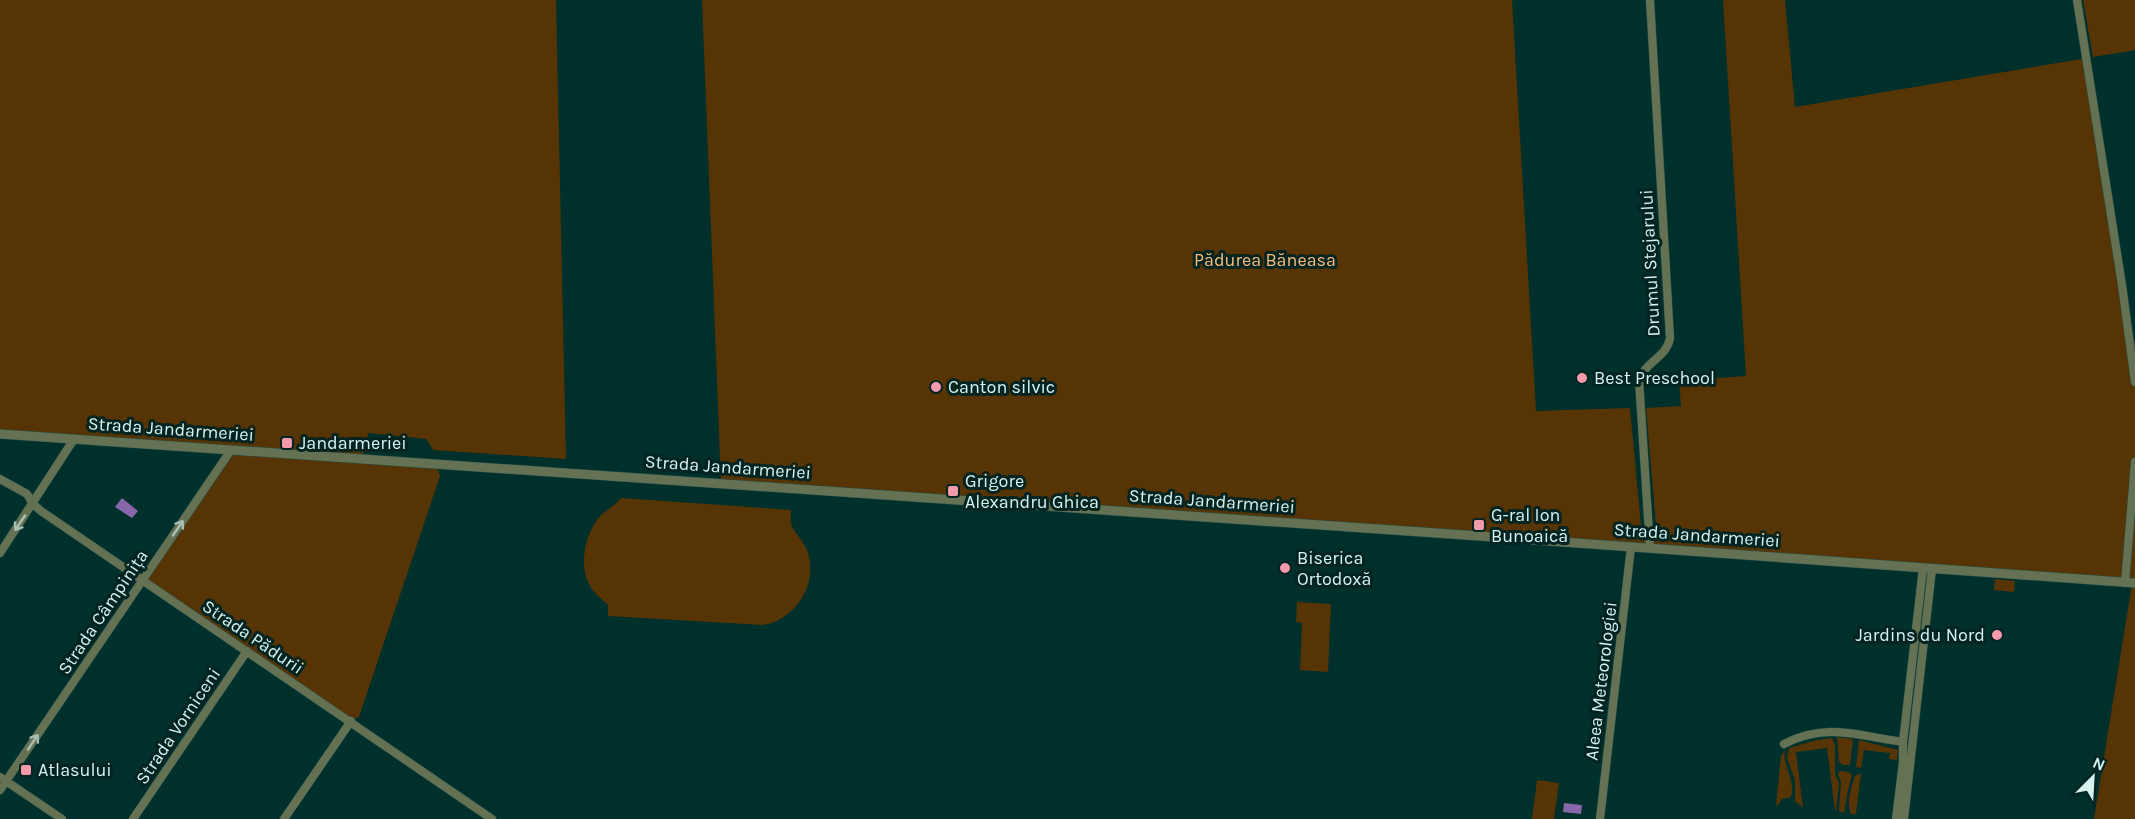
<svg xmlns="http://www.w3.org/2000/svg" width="2135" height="819" viewBox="0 0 2135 819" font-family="Karla,sans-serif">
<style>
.green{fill:#573404}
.water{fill:#86a}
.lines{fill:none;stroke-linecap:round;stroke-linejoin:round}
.minor-casing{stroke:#224f4b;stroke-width:9}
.tertiary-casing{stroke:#224f4b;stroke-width:10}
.minor{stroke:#657153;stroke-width:8}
.tertiary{stroke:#657153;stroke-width:9}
.oneway{stroke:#a9bfb1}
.poi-dot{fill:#f39aac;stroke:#042421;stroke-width:2}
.labels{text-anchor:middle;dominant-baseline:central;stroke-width:6;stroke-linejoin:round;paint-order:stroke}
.park-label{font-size:18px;fill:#fcbd7b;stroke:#042421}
.street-label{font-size:18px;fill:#d6f3ef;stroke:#042421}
.poi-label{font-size:18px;fill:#d6f3ef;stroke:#042421;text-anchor:start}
</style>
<rect width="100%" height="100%" fill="#00302c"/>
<path class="green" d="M 0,0 L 556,0 L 566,459 L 433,450 L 426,439 L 368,433 L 367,448 L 361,457 L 436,463 L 440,476 L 359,717 L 351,721 L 143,580 L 230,451 L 0,434 Z
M 702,0 L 1512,0 L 1536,411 L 1630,408 L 1642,537 L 1657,537 L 1646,408 L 1681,406 L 1679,381 L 1746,376 L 1723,0 L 1785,0 L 1795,107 L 2087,58 L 2130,341 L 2135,341 L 2135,819 L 2094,819 L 2132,584 L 721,483 Z
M 2083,0 L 2135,0 L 2135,50 L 2093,57 Z
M 621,498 L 791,510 C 791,514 790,520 791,524 C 795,534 805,542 808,553 C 818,585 795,620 763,625 L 608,616 L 608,605 C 602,599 593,593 589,584 C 579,565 585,537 597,520 C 603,511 614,507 621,498 Z
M 1995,579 L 2015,581 L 2014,592 L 1994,590 Z
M 1297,602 L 1331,604 L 1328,672 L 1300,670 L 1302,623 L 1296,622 Z
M 1837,737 L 1853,739 L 1850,765 L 1843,765 L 1839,762 Z
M 1832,738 L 1835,745 L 1835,775 L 1839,783 L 1836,809 L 1835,811 L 1827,748 L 1796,752 L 1803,808 L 1795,801 L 1795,780 L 1787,758 L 1789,748 L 1817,740 Z
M 1859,740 L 1898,750 L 1897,760 L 1889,759 L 1890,753 L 1864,750 L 1861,768 L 1856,767 Z
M 1785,750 C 1782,766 1796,779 1791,797 L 1782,799 L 1778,805 L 1776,805 L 1781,756 Z
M 1839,771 L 1849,772 L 1852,775 L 1848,790 L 1844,813 L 1839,811 L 1841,781 L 1838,775 Z
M 1861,773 L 1856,814 L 1851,814 C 1846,802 1851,788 1855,776 Z
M 1537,780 L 1559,783 L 1554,819 L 1532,819 Z"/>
<path class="water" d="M 122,498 L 138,511 L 132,518 L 115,507 Z
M 1564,803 L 1582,805 L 1581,814 L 1563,812 Z"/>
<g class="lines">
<g class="minor-casing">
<path id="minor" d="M 2077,0 L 2122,285 L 2135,382
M 0,479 L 27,494 L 33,504 L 41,511 L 492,819
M 1650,548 L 1639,380 C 1645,362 1667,357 1670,338 L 1650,0
M 0,553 L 74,439
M 2125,583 L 2135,462
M 1784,744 C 1827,722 1858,736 1903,742
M 0,777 L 62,819
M 0,790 L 231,450
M 133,819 L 247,651
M 284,819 L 351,721
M 1600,819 L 1631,547
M 1896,819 L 1903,762 L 1903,742 L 1923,568
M 1904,819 L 1932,569"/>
</g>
<g class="tertiary-casing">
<path id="tertiary" d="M 0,434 L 1494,537 L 2135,583"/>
</g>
<use href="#minor" class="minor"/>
<use href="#tertiary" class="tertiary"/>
</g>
<defs><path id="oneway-shaft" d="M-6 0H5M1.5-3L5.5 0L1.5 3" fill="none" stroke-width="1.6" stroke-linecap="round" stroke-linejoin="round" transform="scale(1.5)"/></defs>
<g class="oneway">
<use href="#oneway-shaft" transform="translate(20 523) rotate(124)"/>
<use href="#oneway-shaft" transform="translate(178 528) rotate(-56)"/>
<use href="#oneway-shaft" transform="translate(33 742) rotate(-56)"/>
</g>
<g class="poi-dot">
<circle cx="1582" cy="378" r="6"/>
<circle cx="936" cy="387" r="6"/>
<rect x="281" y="437" width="12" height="12" rx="3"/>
<rect x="947" y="485" width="12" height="12" rx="3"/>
<rect x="1473" y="519" width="12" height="12" rx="3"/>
<circle cx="1285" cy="568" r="6"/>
<circle cx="1997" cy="635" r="6"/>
<rect x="20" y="764" width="12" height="12" rx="3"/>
</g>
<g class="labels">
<g class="park-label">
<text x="1265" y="260">Pădurea Băneasa</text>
</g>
<g class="street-label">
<text transform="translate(1650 263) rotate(-93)">Drumul Stejarului</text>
<text transform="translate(171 429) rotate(4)">Strada Jandarmeriei</text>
<text transform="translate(728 467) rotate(4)">Strada Jandarmeriei</text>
<text transform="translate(1212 501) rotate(4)">Strada Jandarmeriei</text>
<text transform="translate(1697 535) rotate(4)">Strada Jandarmeriei</text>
<text transform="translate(103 612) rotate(-56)">Strada Câmpinița</text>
<text transform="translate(253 637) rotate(34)">Strada Pădurii</text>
<text transform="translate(1601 681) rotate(-83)">Aleea Meteorologiei</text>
<text transform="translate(178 726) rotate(-56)">Strada Vorniceni</text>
</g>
<g class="poi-label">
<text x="1594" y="378">Best Preschool</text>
<text x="948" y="387">Canton silvic</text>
<text x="299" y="443">Jandarmeriei</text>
<text x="965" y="481">Grigore<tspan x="965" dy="21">Alexandru Ghica</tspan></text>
<text x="1491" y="515">G-ral Ion<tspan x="1491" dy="21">Bunoaică</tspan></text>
<text x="1297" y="558">Biserica<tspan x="1297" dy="21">Ortodoxă</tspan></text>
<text x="1985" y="635" text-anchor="end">Jardins du Nord</text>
<text x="38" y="770">Atlasului</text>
</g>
</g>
<g transform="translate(2093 777) rotate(24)" stroke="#042421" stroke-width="4.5" paint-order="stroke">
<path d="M0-4.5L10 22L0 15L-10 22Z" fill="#d6f3ef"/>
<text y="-9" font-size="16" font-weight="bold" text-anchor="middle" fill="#d6f3ef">N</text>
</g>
</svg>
